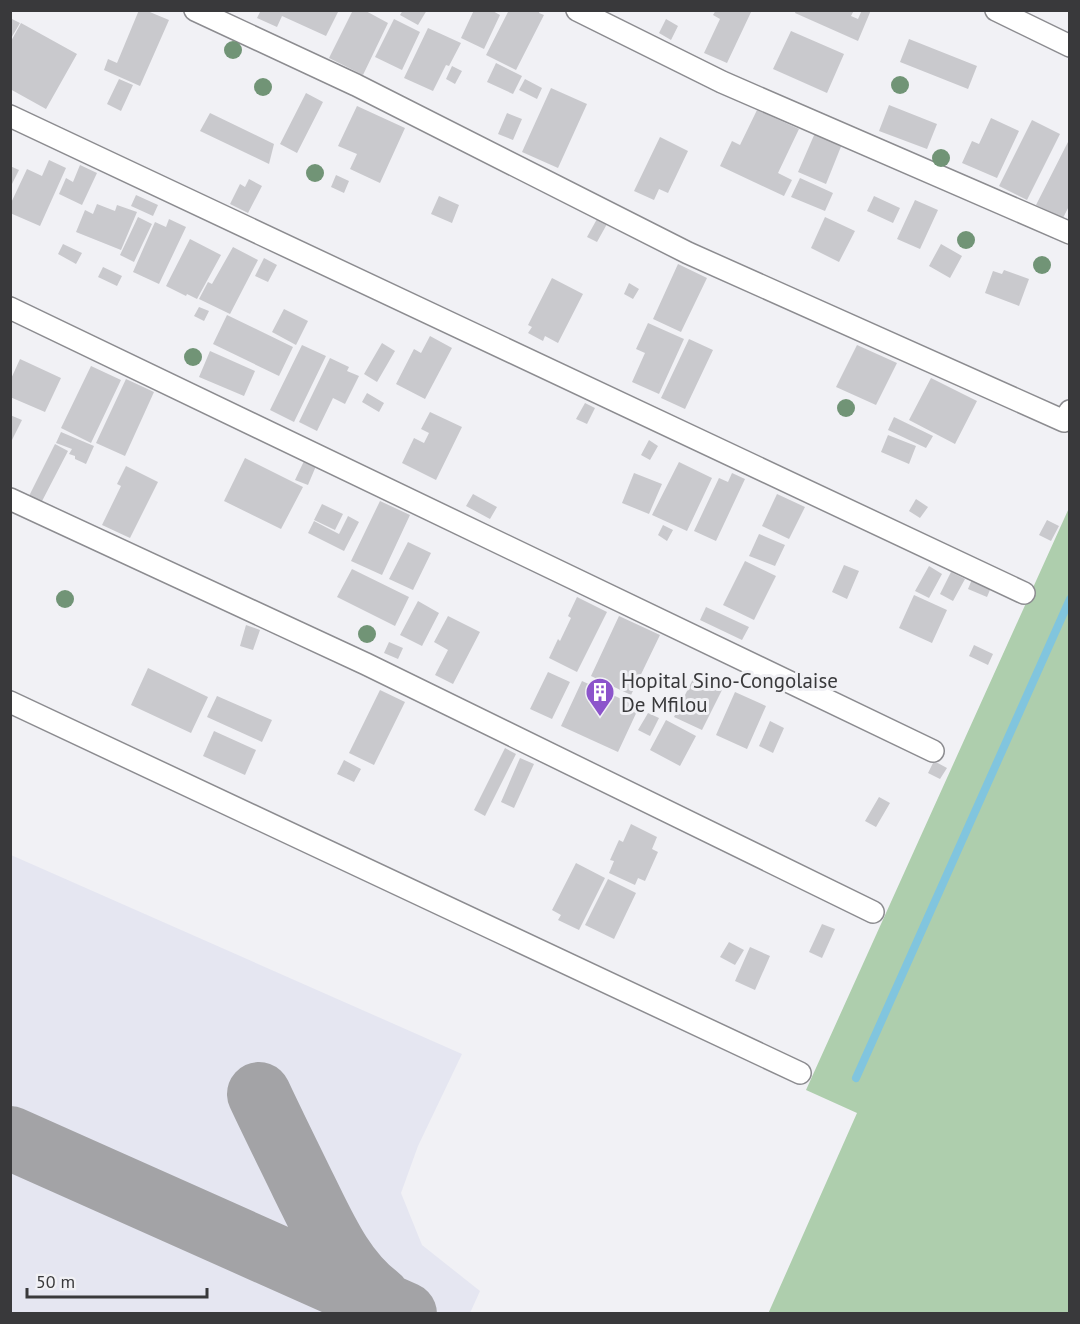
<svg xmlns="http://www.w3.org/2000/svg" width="1080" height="1324" viewBox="0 0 1080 1324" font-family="'PT Sans',sans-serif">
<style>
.built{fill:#e5e6f1}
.green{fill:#aecead}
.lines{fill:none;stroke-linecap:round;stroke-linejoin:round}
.stream{stroke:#81c5de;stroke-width:8}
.taxiway{stroke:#a3a3a6;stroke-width:64}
.building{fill:#c9c9cd}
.street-casing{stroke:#8c8c90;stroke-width:24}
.street{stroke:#fff;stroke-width:21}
.tree{fill:#719476}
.labels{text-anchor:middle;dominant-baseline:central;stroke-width:6;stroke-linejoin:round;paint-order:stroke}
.poi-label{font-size:21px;fill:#39393b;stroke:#f1f1f5;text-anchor:start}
</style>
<rect width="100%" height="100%" fill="#f1f1f5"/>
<path class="built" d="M 11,855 L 462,1054 L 418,1146 L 401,1193 L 422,1245 L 480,1291 L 470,1313 L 11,1313 Z"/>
<path class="green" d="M 1069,508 L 1069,1313 L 768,1314 L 857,1113 L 806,1090 Z"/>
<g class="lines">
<path class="stream" d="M 856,1078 L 1070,599"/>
<path class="taxiway" d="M 259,1094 C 273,1124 288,1154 303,1185 C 323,1225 342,1271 379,1298
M 10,1138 L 405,1314"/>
</g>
<path class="building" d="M 139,10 L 145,10 L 169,20 L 140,86 L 104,70 L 108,59 L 117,63 Z
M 261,10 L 339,10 L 326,36 L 282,16 L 277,27 L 257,18 Z
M 353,10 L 364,10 L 388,23 L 363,75 L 329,58 Z
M 403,10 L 427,10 L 418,25 L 400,15 Z
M 474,10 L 491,10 L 500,15 L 484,49 L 461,38 Z
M 509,10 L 540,10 L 539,13 L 544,15 L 516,70 L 486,55 Z
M 716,10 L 752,10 L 727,63 L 704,53 L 720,19 L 713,15 Z
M 796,10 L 854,10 L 851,16 L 858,19 L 862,10 L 871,10 L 858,41 L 795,13 Z
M 10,18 L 20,23 L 10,40 Z
M 394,19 L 420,32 L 402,70 L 375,57 Z
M 666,19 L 678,26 L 671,40 L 659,33 Z
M 21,23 L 77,54 L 46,109 L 10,89 L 10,43 Z
M 428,28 L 461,43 L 449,66 L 446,65 L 433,91 L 404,78 Z
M 791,31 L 844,54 L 827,93 L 773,69 Z
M 909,39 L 977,66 L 968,89 L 900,62 Z
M 496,63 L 522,76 L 513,94 L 487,82 Z
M 452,66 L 462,71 L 455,84 L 446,79 Z
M 119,79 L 133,85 L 121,111 L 107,104 Z
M 525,79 L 542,88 L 537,99 L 519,90 Z
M 551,88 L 587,104 L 558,168 L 522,152 Z
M 306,93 L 323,102 L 297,153 L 280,144 Z
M 889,105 L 937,124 L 927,149 L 879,131 Z
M 357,106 L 405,128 L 380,183 L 350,169 L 357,154 L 338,146 Z
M 757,110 L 799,129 L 778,173 L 792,180 L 784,196 L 720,166 L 732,141 L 740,145 Z
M 210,113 L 274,144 L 269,164 L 200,131 Z
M 507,113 L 522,119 L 513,140 L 498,134 Z
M 991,118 L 1019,131 L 997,178 L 962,163 L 972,141 L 979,144 Z
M 1032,120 L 1060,134 L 1027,200 L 999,186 Z
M 815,133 L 842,144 L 826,184 L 798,172 Z
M 660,137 L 688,151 L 668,193 L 659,189 L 654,200 L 634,191 Z
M 1070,138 L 1070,204 L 1063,218 L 1036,205 Z
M 49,160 L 66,168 L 40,226 L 10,213 L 10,205 L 27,169 L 42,176 Z
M 80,165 L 97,173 L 82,205 L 59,194 L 66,178 L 73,182 Z
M 10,166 L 19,170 L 10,188 Z
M 336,175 L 349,181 L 344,193 L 331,187 Z
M 800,178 L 833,193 L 825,211 L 791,197 Z
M 249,179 L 262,186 L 248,213 L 230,204 L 240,184 L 245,187 Z
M 136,195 L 158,205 L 153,216 L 131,206 Z
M 439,196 L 459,205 L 452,223 L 431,214 Z
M 874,196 L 900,208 L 893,223 L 867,211 Z
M 915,200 L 938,210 L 920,249 L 897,239 Z
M 97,204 L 115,211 L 117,205 L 137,212 L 121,250 L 76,232 L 85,210 L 93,214 Z
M 138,217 L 152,224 L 134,262 L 120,255 Z
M 825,217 L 855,231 L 839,262 L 811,248 Z
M 169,219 L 186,227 L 159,284 L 133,272 L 155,222 L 166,227 Z
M 597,219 L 607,224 L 597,242 L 587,237 Z
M 190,239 L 221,255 L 197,299 L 187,294 L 186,296 L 166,286 Z
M 63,244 L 82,253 L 76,264 L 58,254 Z
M 941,244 L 962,256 L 950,278 L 929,266 Z
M 233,247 L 258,260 L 230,314 L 199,299 L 208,282 L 212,284 Z
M 264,258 L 277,265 L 268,282 L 255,276 Z
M 678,264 L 707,278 L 681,332 L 653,319 Z
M 103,267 L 122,276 L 117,286 L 98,277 Z
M 1004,270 L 1029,279 L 1019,306 L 985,293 L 993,271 L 1002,274 Z
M 552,278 L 583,294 L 558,343 L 545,336 L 543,341 L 528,333 L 532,327 L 528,325 Z
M 629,283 L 639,289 L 633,299 L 624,294 Z
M 199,307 L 209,311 L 204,321 L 194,316 Z
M 284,309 L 308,321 L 296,345 L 272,332 Z
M 227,315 L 293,347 L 279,376 L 213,344 Z
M 648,323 L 684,339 L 659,394 L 632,382 L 645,353 L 636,349 Z
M 430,336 L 452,348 L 425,399 L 396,384 L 414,349 L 421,353 Z
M 689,339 L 713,350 L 685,409 L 661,398 Z
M 382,343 L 395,351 L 377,382 L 364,374 Z
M 302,345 L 326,356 L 294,422 L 270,410 Z
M 857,345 L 897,363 L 876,405 L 836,387 Z
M 210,351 L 255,371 L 244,396 L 199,377 Z
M 330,358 L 349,367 L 347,371 L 359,376 L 345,404 L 333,398 L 317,431 L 299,422 Z
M 20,359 L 61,378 L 45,412 L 10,397 L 10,381 Z
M 91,366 L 121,380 L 91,443 L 61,428 Z
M 931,378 L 977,401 L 955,444 L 909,420 Z
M 126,379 L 154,392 L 125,456 L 96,443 Z
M 367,393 L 384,403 L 379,412 L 362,402 Z
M 585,403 L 595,408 L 587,424 L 576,419 Z
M 430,412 L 462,427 L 436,480 L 402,463 L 414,438 L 424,443 L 429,433 L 421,429 Z
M 10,415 L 22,420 L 10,444 Z
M 894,417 L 933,436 L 926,448 L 888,430 Z
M 61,432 L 94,446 L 86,464 L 75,459 L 75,456 L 69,454 L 72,449 L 56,443 Z
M 888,435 L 916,446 L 909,464 L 881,452 Z
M 649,440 L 658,446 L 650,460 L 641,455 Z
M 55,444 L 68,451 L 40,505 L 28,498 Z
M 245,458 L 303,487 L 281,529 L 224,501 Z
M 304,461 L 316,466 L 308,485 L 295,480 Z
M 679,462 L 712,478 L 687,531 L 652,515 Z
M 126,466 L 158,482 L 130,538 L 102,525 L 121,486 L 117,484 Z
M 634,473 L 662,484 L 649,514 L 622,503 Z
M 732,473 L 745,479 L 716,541 L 694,531 L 719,478 L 728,482 Z
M 473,494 L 497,507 L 490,519 L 466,506 Z
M 777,494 L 805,507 L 789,539 L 762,526 Z
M 916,499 L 928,507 L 920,518 L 909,511 Z
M 380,501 L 410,515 L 382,575 L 351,561 Z
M 322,504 L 343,514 L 335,530 L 314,520 Z
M 348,516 L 359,522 L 344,551 L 308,533 L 314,521 L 339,534 Z
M 1047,520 L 1059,526 L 1051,541 L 1039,535 Z
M 663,525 L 673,530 L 667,541 L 658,535 Z
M 759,534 L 785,545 L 775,566 L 749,556 Z
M 408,542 L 431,553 L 413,590 L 389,579 Z
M 745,561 L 776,576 L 754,620 L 723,605 Z
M 844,565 L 859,571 L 847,599 L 832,592 Z
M 929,566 L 942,574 L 929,598 L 915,591 Z
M 352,569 L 409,597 L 395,626 L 337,597 Z
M 951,572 L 965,579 L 953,601 L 940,594 Z
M 973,577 L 992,585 L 987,597 L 968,589 Z
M 914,595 L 947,610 L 932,643 L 899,628 Z
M 577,597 L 607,612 L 577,672 L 549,658 L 558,639 L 560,641 L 571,618 L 568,616 Z
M 418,601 L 439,613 L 422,646 L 400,635 Z
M 706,607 L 749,627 L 742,640 L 700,620 Z
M 448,616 L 480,632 L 453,684 L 435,675 L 448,650 L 434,642 Z
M 619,616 L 660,635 L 631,695 L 591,676 Z
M 246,625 L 260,630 L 253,650 L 240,646 Z
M 389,642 L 403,648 L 398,659 L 384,653 Z
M 974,645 L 993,654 L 988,665 L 969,656 Z
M 148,668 L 208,697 L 191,733 L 131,705 Z
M 697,671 L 725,684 L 702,730 L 674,717 Z
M 548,672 L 570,682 L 552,719 L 530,709 Z
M 582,681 L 639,707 L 618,752 L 561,726 Z
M 380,690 L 405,702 L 374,765 L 349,753 Z
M 735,692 L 766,706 L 747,749 L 716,735 Z
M 217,696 L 272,720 L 262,742 L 207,717 Z
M 648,713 L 659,718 L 650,736 L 638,730 Z
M 666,720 L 696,736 L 680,766 L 650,750 Z
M 770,721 L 784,728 L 773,753 L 759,746 Z
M 214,731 L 256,750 L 245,775 L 203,756 Z
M 505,748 L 516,754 L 485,816 L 474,810 Z
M 520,758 L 534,764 L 514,808 L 501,802 Z
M 344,760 L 361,769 L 354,782 L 337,774 Z
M 934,761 L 947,768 L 940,779 L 928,773 Z
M 879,797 L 890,803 L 876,827 L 865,821 Z
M 631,824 L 657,837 L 652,849 L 658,852 L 645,881 L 638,878 L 635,885 L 609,873 L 614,861 L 610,860 L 619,840 L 623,842 Z
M 576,863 L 605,878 L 579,930 L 558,920 L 561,915 L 552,910 Z
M 608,879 L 636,893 L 614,939 L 585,925 Z
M 822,924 L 835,929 L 822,958 L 809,952 Z
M 729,942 L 744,950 L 735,965 L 720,957 Z
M 750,947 L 770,956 L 755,990 L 735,981 Z"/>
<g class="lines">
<g class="street-casing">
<path id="street" d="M 195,10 L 356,85 L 688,253 L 1064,421 L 1070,411
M 577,10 L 722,82 L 1070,233
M 996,10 L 1070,46
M 10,116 L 1024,593
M 10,308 L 933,751
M 10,499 L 366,664 L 873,912
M 10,702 L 800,1073"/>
</g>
<use href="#street" class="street"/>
</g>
<g class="tree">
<circle cx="233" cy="50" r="9"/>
<circle cx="900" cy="85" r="9"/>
<circle cx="263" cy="87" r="9"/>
<circle cx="941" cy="158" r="9"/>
<circle cx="315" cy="173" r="9"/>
<circle cx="966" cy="240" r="9"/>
<circle cx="1042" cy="265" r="9"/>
<circle cx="193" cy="357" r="9"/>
<circle cx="846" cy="408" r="9"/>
<circle cx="65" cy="599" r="9"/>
<circle cx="367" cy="634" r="9"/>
</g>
<defs>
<g id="building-pin" transform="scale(1.5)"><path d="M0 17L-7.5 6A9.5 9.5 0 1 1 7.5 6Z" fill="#8c54cb" stroke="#f1f1f5"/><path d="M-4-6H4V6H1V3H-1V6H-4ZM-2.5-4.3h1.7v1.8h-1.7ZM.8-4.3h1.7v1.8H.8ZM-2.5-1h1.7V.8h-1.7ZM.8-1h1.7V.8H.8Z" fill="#fff"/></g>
</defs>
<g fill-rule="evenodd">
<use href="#building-pin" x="600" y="692"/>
</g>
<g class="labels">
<g class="poi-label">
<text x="621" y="680">Hopital Sino-Congolaise<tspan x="621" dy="24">De Mfilou</tspan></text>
</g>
</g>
<rect width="1080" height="1324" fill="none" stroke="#39393b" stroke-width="24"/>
<path d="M27 1288v9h180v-9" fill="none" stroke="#39393b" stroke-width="3"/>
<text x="36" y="1288" font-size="18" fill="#39393b" stroke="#f1f1f5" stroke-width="4.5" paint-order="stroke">50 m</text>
</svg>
